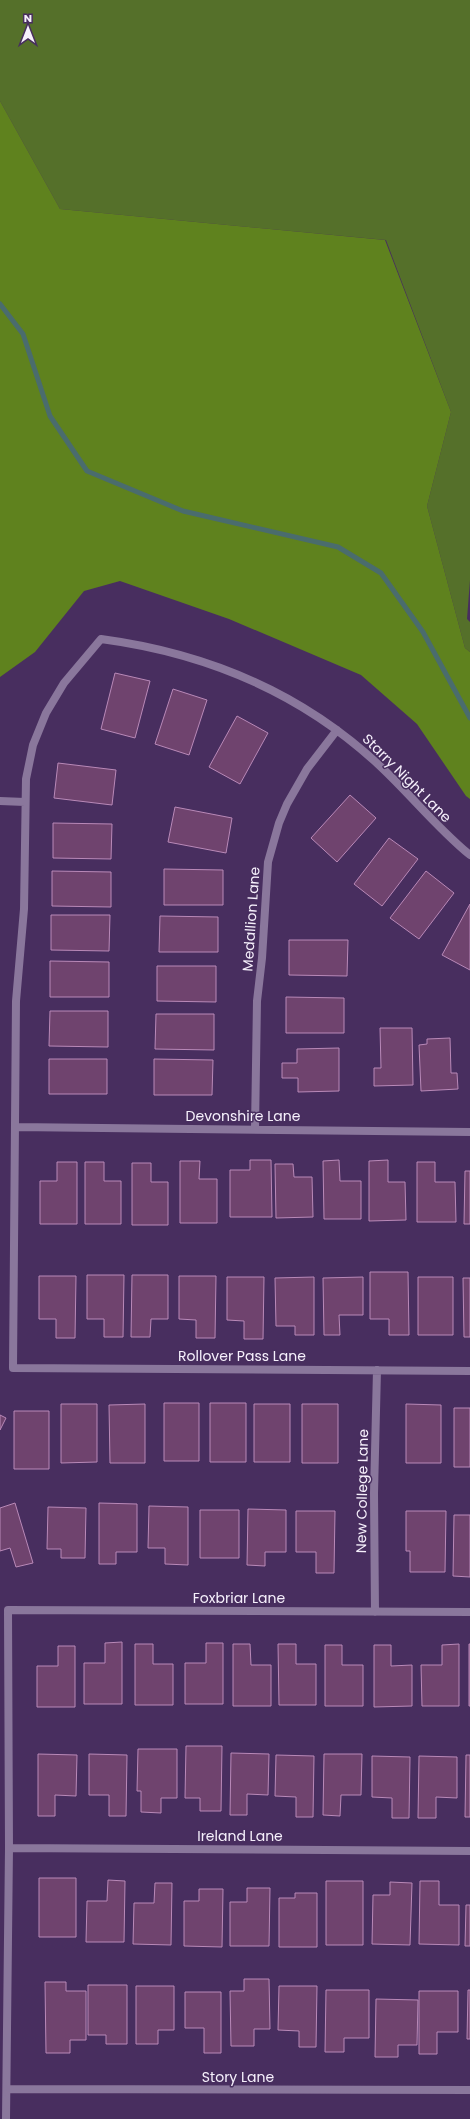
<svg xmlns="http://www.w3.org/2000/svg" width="470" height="2119" viewBox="0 0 470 2119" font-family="Poppins,sans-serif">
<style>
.green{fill:#55702a}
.forest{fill:#5f821e}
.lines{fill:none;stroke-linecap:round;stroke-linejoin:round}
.stream{stroke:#4a6c6d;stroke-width:5}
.building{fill:#6f436e;stroke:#b989b8}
.minor{stroke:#8a779c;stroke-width:8}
.labels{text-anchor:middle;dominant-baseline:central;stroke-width:3;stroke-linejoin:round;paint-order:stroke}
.street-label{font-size:14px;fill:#f6f0fc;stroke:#482e5f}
</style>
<rect width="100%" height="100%" fill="#482e5f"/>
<path class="green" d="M 0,0 L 470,0 L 470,580 L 467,619 L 470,622 L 470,652 L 465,648 L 427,506 L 451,412 L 386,240 L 60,209 L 0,101 Z"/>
<path class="forest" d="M 0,101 L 60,209 L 385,240 L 451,412 L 427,506 L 465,648 L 470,652 L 470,799 L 466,796 L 417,724 L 361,675 L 229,619 L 120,581 L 84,591 L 35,652 L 0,677 Z"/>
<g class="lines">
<path class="stream" d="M 0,304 L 23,334 L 50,416 L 87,471 L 183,511 L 338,547 L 381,573 L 423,632 L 470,718"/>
</g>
<path class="building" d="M 115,673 L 150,681 L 135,738 L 101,729 Z
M 173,689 L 207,700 L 189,755 L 155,744 Z
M 237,716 L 268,733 L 240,784 L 209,767 Z
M 58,763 L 116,770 L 112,805 L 54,798 Z
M 350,795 L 376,818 L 337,862 L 311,838 Z
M 175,807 L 232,818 L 226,853 L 168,842 Z
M 53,823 L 112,824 L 111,859 L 53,858 Z
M 389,838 L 418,859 L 382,906 L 354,884 Z
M 164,869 L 223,870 L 223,905 L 164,905 Z
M 52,871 L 111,872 L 111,907 L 52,906 Z
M 426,871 L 454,893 L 419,939 L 390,918 Z
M 470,904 L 470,970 L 442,955 Z
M 51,915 L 110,915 L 109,951 L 51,950 Z
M 160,916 L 218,917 L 218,952 L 159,952 Z
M 289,940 L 348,940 L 347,976 L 289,975 Z
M 50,961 L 109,962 L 109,997 L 50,997 Z
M 157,966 L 216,966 L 216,1002 L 157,1001 Z
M 286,997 L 344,998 L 344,1033 L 286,1033 Z
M 50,1011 L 108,1011 L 108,1047 L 49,1046 Z
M 156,1014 L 214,1014 L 214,1050 L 155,1049 Z
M 380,1028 L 412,1028 L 413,1085 L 374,1086 L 374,1068 L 381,1068 Z
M 450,1038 L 451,1073 L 457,1073 L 458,1089 L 421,1091 L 419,1045 L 427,1044 L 427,1039 Z
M 339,1048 L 339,1091 L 298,1092 L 298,1078 L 282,1078 L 282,1063 L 297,1063 L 297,1049 Z
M 49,1059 L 107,1059 L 107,1094 L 49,1094 Z
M 154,1059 L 213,1060 L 212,1095 L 154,1095 Z
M 250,1160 L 271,1160 L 272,1217 L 230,1217 L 230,1170 L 250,1170 Z
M 339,1160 L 340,1181 L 361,1181 L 361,1219 L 324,1219 L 323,1161 Z
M 388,1160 L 388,1182 L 405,1182 L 406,1220 L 369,1221 L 369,1161 Z
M 180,1161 L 200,1161 L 199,1179 L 217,1179 L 217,1223 L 180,1223 Z
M 57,1162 L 77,1162 L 77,1224 L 40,1224 L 40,1181 L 57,1181 Z
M 85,1162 L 104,1162 L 104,1181 L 121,1181 L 121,1224 L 85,1224 Z
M 417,1162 L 435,1162 L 435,1182 L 455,1182 L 456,1222 L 417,1222 Z
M 132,1163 L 151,1163 L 151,1182 L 168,1182 L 168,1225 L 132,1225 Z
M 275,1164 L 293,1164 L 294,1177 L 312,1177 L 313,1217 L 276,1218 Z
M 465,1171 L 470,1171 L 470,1224 L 464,1224 Z
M 370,1272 L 408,1272 L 409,1335 L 389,1335 L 389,1319 L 370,1319 Z
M 87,1275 L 124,1275 L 123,1337 L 104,1337 L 104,1319 L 87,1319 Z
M 132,1275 L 168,1275 L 168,1319 L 151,1319 L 150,1337 L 131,1337 Z
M 39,1276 L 76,1276 L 75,1338 L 56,1338 L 56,1319 L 39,1319 Z
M 179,1276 L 216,1276 L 215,1338 L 196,1338 L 196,1320 L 179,1319 Z
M 227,1277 L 264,1277 L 263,1339 L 244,1339 L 244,1321 L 227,1320 Z
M 314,1277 L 314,1335 L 295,1335 L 295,1326 L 276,1326 L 275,1278 Z
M 363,1277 L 363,1315 L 339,1315 L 340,1335 L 324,1335 L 323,1278 Z
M 418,1277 L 453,1277 L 453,1335 L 418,1335 Z
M 463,1278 L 470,1278 L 470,1337 L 464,1337 Z
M 164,1403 L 199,1403 L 199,1461 L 164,1461 Z
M 210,1403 L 246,1403 L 246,1462 L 210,1462 Z
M 61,1404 L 97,1404 L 97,1462 L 61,1463 Z
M 145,1404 L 145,1463 L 110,1463 L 109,1405 Z
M 254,1404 L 290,1404 L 290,1462 L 254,1462 Z
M 302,1404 L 338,1404 L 338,1463 L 302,1463 Z
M 406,1404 L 441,1405 L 441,1463 L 406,1463 Z
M 454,1408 L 470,1408 L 470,1467 L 454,1467 Z
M 14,1411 L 49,1411 L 49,1469 L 14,1469 Z
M 0,1415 L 6,1418 L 0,1430 Z
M 15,1503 L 33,1563 L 16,1567 L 10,1548 L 0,1551 L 0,1508 Z
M 99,1503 L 137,1504 L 137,1552 L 116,1552 L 116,1564 L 99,1564 Z
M 149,1506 L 188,1507 L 188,1565 L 165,1564 L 165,1548 L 148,1548 Z
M 48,1507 L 86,1508 L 85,1558 L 61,1558 L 61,1549 L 47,1549 Z
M 248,1509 L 286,1510 L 286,1552 L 265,1552 L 265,1566 L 247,1565 Z
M 200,1510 L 239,1510 L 239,1558 L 200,1558 Z
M 296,1511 L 335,1511 L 334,1573 L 316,1573 L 316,1552 L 296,1552 Z
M 406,1511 L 446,1511 L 445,1572 L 410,1572 L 410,1551 L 406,1551 Z
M 454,1515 L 470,1515 L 470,1577 L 453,1576 Z
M 122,1642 L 122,1704 L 84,1704 L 84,1663 L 105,1663 L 105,1643 Z
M 206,1643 L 223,1643 L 223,1704 L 185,1704 L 185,1663 L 206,1663 Z
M 135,1644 L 153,1644 L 153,1664 L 173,1664 L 173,1705 L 135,1705 Z
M 233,1644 L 250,1644 L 251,1665 L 271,1665 L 271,1706 L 233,1706 Z
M 278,1644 L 296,1644 L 296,1664 L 316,1664 L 316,1705 L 279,1705 Z
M 459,1644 L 459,1706 L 422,1706 L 421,1665 L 442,1665 L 442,1645 Z
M 469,1644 L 470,1644 L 470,1706 L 469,1706 Z
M 325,1645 L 342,1645 L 342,1665 L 363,1665 L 363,1706 L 325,1706 Z
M 374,1645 L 391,1645 L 391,1666 L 412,1665 L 412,1706 L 374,1707 Z
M 58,1646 L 75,1646 L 75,1707 L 37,1707 L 37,1666 L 58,1666 Z
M 186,1746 L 222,1746 L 221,1811 L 200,1811 L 200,1798 L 185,1798 Z
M 138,1749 L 177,1749 L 177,1798 L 161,1798 L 161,1813 L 141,1812 L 141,1791 L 137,1791 Z
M 231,1753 L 269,1754 L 268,1795 L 247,1794 L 247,1815 L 230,1815 Z
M 38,1754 L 77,1755 L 76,1796 L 55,1795 L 55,1816 L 38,1816 Z
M 89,1754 L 127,1755 L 126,1816 L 109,1816 L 109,1795 L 89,1795 Z
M 324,1754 L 362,1754 L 361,1795 L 341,1795 L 340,1816 L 323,1815 Z
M 276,1755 L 314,1756 L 313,1817 L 296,1817 L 296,1797 L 275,1796 Z
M 466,1755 L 470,1755 L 470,1817 L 465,1817 Z
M 372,1756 L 410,1757 L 409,1818 L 392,1818 L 392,1798 L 372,1797 Z
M 419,1756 L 457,1757 L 457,1798 L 436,1797 L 436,1818 L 418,1818 Z
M 39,1878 L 76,1878 L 76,1937 L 39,1937 Z
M 108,1880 L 125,1881 L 124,1942 L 86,1942 L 87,1901 L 107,1901 Z
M 326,1881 L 363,1881 L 363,1945 L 326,1945 Z
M 420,1881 L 439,1881 L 439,1905 L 459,1905 L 459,1945 L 419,1944 Z
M 390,1882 L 412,1883 L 410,1945 L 372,1944 L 373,1895 L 390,1895 Z
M 155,1883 L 172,1883 L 171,1945 L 133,1944 L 134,1903 L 154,1903 Z
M 247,1888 L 270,1888 L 269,1946 L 230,1946 L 230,1902 L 247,1902 Z
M 199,1889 L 223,1889 L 222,1947 L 184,1946 L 184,1901 L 199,1901 Z
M 295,1893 L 317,1893 L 317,1947 L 279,1947 L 279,1898 L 295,1898 Z
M 466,1905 L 470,1905 L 470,1946 L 465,1946 Z
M 244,1979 L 269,1979 L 270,2029 L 254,2029 L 254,2046 L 231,2046 L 230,1991 L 244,1991 Z
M 45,1982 L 66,1982 L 66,1991 L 86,1991 L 86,2040 L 70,2040 L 70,2053 L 46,2053 Z
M 88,1985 L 127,1985 L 127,2044 L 106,2044 L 106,2035 L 88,2035 Z
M 136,1986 L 174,1986 L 174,2030 L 158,2030 L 158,2044 L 136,2044 Z
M 279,1986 L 317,1986 L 316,2047 L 299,2047 L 299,2031 L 278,2030 Z
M 326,1990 L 369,1990 L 369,2038 L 344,2038 L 344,2052 L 325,2052 Z
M 468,1990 L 470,1990 L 470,2039 L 467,2039 Z
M 419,1991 L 458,1991 L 458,2032 L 437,2032 L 437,2054 L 419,2054 Z
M 185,1992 L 221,1992 L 221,2053 L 204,2053 L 204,2028 L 185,2028 Z
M 376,1999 L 418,2000 L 417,2045 L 398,2045 L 398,2057 L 375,2057 Z"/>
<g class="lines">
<path class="minor" d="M 0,801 L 25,802
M 470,855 C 437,828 411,795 380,766 C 302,693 206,653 101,639 L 64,683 L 46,713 L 33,745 L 26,779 L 24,909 L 16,1001 L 13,1368 L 470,1371
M 15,1127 L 470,1132
M 255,1129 L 257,1001 L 262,958 L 268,862 L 279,823 L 287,804 L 307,769 L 337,730
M 375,1612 L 374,1493 L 377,1370
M 9,1848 L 470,1851
M 7,2089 L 470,2090
M 6,2119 L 9,1848 L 8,1610 L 470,1612"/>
</g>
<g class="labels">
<g class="street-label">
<text transform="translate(407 778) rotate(45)">Starry Night Lane</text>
<text transform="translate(251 919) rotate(-86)">Medallion Lane</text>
<text x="243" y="1116">Devonshire Lane</text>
<text x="242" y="1356">Rollover Pass Lane</text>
<text transform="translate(362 1491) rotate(-89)">New College Lane</text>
<text x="239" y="1598">Foxbriar Lane</text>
<text x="240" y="1836">Ireland Lane</text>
<text x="238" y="2077">Story Lane</text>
</g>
</g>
<g transform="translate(28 28)" stroke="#482e5f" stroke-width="3" paint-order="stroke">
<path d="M0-3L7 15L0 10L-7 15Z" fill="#f6f0fc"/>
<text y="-6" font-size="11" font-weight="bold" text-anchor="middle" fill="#f6f0fc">N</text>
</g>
</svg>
